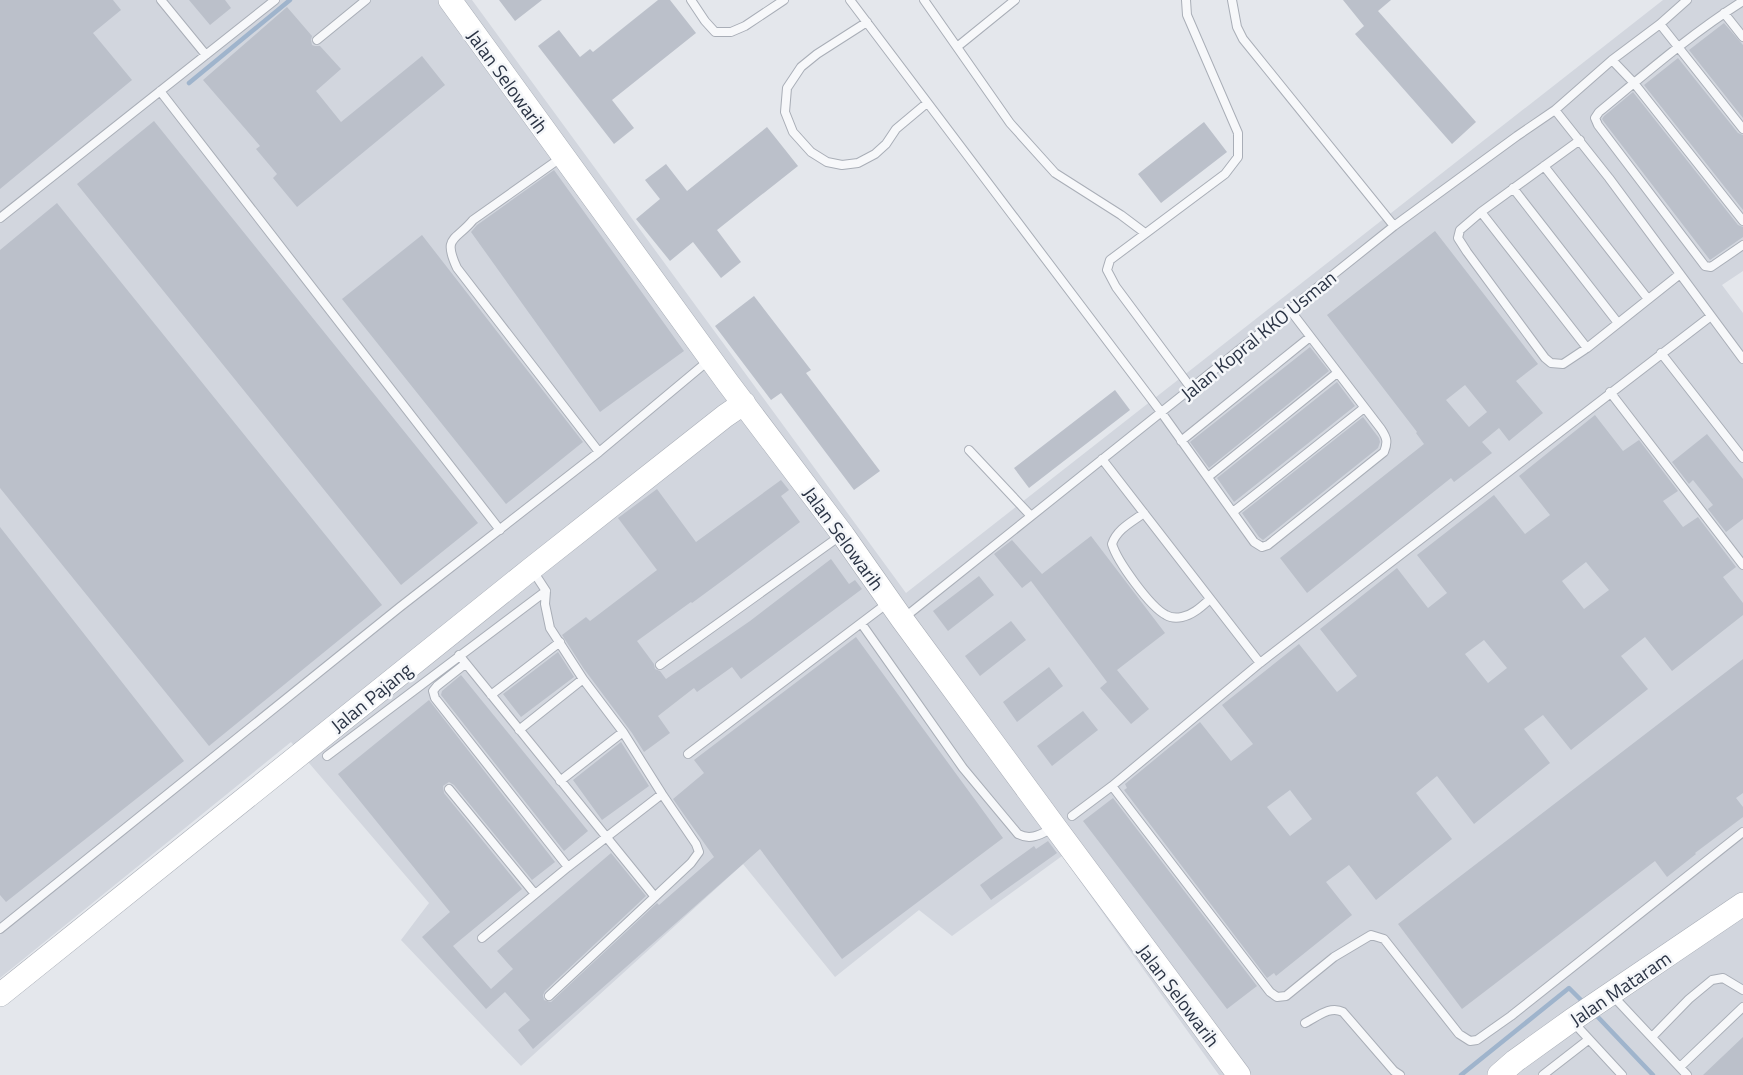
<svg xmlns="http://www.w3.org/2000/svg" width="1743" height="1075" viewBox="0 0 1743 1075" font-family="'Titillium Web',sans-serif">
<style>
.built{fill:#d2d6de}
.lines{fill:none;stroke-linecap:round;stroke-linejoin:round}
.stream{stroke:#9fb4cc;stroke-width:4.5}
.building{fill:#bbc0ca;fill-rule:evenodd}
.lane-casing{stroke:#a9aeb7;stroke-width:10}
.secondary-casing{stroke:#a9aeb7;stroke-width:24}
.lane{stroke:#f7f8fa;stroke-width:8}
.secondary{stroke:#fff;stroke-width:23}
.labels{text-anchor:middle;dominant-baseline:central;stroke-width:5;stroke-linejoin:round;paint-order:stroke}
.street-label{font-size:19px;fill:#2b3445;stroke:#f4f6f9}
</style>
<rect width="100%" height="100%" fill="#e4e7ec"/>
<path class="built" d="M 0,0 L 472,0 L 906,593 L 1663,0 L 1743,0 L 1743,271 L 1722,285 L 1743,313 L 1743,1075 L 1219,1075 L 1062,856 L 952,936 L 919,910 L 835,977 L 743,864 L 521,1066 L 401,940 L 429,903 L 291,742 L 0,978 Z"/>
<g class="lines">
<path class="stream" d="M 189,83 L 290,0
M 1595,1014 L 1653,1075
M 1461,1075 L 1569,988 L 1584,1003"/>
</g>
<path class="building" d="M 0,0 L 113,0 L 121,10 L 93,33 L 132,80 L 0,189 Z
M 189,0 L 225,0 L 231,8 L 210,25 Z
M 499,0 L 542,0 L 515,21 Z
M 658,0 L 670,0 L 696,33 L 612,100 L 634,128 L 614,144 L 538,46 L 559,30 L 580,57 L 590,49 L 593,52 Z
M 1343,0 L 1391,0 L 1378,11 L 1476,122 L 1452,144 L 1355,34 L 1364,26 Z
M 287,7 L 312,36 L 311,40 L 312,45 L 315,46 L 320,46 L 341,69 L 316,91 L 341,122 L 422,56 L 445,85 L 297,207 L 273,178 L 277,174 L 256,149 L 260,146 L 203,80 Z
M 1724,23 L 1743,45 L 1743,118 L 1689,50 Z
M 1678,58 L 1738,133 L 1743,135 L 1743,210 L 1644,85 Z
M 1633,92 L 1738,225 L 1743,227 L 1743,237 L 1710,260 L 1604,122 L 1602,119 L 1604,116 Z
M 154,121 L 478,523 L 401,585 L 77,184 Z
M 1204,122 L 1227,152 L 1161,203 L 1138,174 Z
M 767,127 L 798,166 L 717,230 L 741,262 L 721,278 L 693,242 L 670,261 L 636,219 L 660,199 L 645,180 L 666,164 L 687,191 Z
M 554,170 L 684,351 L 600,412 L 471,232 L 477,225 Z
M 57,203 L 382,605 L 209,746 L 0,488 L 0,250 Z
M 1435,231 L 1538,364 L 1516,381 L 1543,413 L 1509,441 L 1499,428 L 1482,442 L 1492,453 L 1454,482 L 1451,478 L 1307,593 L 1280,558 L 1424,444 L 1416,433 L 1417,432 L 1327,315 ZM 1465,385 L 1487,412 L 1469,427 L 1446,400 Z
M 422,235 L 583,442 L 506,504 L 342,299 Z
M 754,296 L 811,370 L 806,373 L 880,471 L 854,490 L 781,393 L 771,400 L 715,326 Z
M 1310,347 L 1329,371 L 1209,468 L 1190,442 Z
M 1337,382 L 1355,406 L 1234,502 L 1217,478 Z
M 1115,390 L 1130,410 L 1029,488 L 1014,468 Z
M 1595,415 L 1623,451 L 1639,440 L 1678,491 L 1663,501 L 1683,527 L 1698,517 L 1736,567 L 1723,577 L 1743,603 L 1743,615 L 1672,671 L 1645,637 L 1621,656 L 1648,689 L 1571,750 L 1543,715 L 1524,729 L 1550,763 L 1474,824 L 1437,776 L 1416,793 L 1452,839 L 1376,900 L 1349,865 L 1326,882 L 1352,915 L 1276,976 L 1274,973 L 1267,978 L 1124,790 L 1127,788 L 1125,784 L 1200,722 L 1231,761 L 1253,744 L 1222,705 L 1299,644 L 1337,692 L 1357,676 L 1320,629 L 1397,568 L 1428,608 L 1447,593 L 1417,555 L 1494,495 L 1525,534 L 1550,515 L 1519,476 ZM 1586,562 L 1609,590 L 1584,609 L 1562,581 ZM 1484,640 L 1507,668 L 1488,683 L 1465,654 ZM 1290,790 L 1312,819 L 1290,836 L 1267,807 Z
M 1363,417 L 1379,438 L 1380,442 L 1378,448 L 1263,540 L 1259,537 L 1242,513 Z
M 1707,434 L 1743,479 L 1743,519 L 1726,532 L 1708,509 L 1713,505 L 1693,480 L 1689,484 L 1672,462 Z
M 781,480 L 789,490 L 781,496 L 800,522 L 730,575 L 692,603 L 691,602 L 637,641 L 654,664 L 655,669 L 660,671 L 666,679 L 750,621 L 831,559 L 849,584 L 855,580 L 862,589 L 741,679 L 732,667 L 697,692 L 694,688 L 658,716 L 670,733 L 644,752 L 632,733 L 584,669 L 562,635 L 586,617 L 590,621 L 657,570 L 618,518 L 657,489 L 696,542 Z
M 0,527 L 184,761 L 6,902 L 0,895 Z
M 1091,536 L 1165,633 L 1117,670 L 1149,709 L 1131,724 L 1100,688 L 1107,682 L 1031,581 L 1022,588 L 994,554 L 1012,540 L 1042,574 Z
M 979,576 L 994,595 L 948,631 L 933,611 Z
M 1011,621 L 1026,640 L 980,676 L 965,656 Z
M 856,637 L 1003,838 L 842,959 L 760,849 L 533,1049 L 518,1030 L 530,1020 L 505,992 L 486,1009 L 422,937 L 450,912 L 338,774 L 429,700 L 555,862 L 532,880 L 454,785 L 449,782 L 443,786 L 444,793 L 522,889 L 453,946 L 491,989 L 513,969 L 497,951 L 611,853 L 646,896 L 545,991 L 543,995 L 544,1000 L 551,1002 L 657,903 L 659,905 L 714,857 L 673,799 L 704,773 L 694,760 Z
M 558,652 L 574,677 L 521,717 L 503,694 Z
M 1743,659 L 1743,793 L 1736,798 L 1743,807 L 1743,817 L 1695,853 L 1696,854 L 1667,877 L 1655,861 L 1462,1009 L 1398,924 Z
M 1049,667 L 1063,686 L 1017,722 L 1003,702 Z
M 461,675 L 588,831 L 564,851 L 441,695 L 442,691 Z
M 1083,711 L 1098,730 L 1052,766 L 1037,746 Z
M 621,742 L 649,786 L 602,820 L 573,780 Z
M 1113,798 L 1257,986 L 1227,1009 L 1083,821 Z
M 1048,841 L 1057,853 L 991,900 L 980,885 L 1034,846 L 1036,849 Z
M 1743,1037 L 1743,1075 L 1703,1075 Z"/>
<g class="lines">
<g class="lane-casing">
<path id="lane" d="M 161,0 L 206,55
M 691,0 L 705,21 L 715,32 L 731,32 L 745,26 L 784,0
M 850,0 L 1161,412 L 1254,542 L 1262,547 L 1268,545 L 1384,452 C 1388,442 1387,438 1381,429 L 1290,310
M 924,0 L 1010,123 L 1055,173 L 1121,215 L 1145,233
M 1186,0 L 1187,15 L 1238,133 L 1238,157 L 1225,174 L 1110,260 L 1107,270 L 1116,287 L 1191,388
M 1743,1 C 1692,33 1645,74 1599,112 L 1595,118 L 1598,125 L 1705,266 L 1711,267 L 1743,245
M 1724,13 L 1743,37
M 867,22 L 817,54 L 801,67 L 787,88 L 785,112 L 793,132 L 811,152 L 827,162 L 842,165 L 858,163 L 875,154 L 886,144 L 896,129 L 927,103
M 1660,24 L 1743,129
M 317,40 L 366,0
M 957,47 L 1015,0
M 1612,60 L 1634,83 L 1743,221
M 160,91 L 500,530
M 1555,110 L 1612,60 L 1660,24 L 1687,0
M 1580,140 L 1481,212 L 1460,230 L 1458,238 L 1467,252 L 1545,358 L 1551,363 L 1563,364 L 1587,348 L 1680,274
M 562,157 L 473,220 C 456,241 442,236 457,268 L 599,452
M 1544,166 L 1648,299
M 1513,188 L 1618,323
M 1481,212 L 1587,348
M 0,218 L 275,0
M 1394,226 L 1517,136 L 1555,110 L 1609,178 L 1743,359
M 1661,353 L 1743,458
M 1610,392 L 1743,565
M 1181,441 L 1310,337
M 969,450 L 1031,516
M 1102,459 L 1260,663
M 1208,477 L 1337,373
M 1233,512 L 1364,408
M 1144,513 C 1132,522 1117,529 1112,544 C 1117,561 1150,607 1166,615 C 1171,618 1177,618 1182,617 C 1193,615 1202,606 1210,599
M 533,571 L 546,591 L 545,604 L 550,628 L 583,679 L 623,732 L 662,794 L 696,844 L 699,852 L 691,863 L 549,996
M 905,617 L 1394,226 L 1243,39 L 1237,27 L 1232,0
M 861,623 L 963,768 L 1018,834 C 1031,841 1041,834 1053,828
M 459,655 L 655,897
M 465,664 L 437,686 L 433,691 L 435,698 L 568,867
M 660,665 L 840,536
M 491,695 L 560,642
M 519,730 L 583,679
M 688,754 L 889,602
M 327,756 L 546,591
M 560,781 L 623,732
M 1112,786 L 1270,992 L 1277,997 L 1286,996 L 1334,957 L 1371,935 L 1384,939 L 1459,1034 L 1470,1041 L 1477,1040 L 1511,1016 L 1743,832
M 449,789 L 535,894
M 1072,816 L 1112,786 L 1260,663 L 1711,316
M 0,929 L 400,607 L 599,452 L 708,361
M 482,938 L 568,867 L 662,794
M 1613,996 L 1687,1075
M 1305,1023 C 1317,1017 1330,1005 1343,1012 L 1394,1071 L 1400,1075
M 1574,1023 L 1622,1075
M 1652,1037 L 1689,999 L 1712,980 L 1723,978 L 1743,990
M 1680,1067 L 1743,1007
M 1543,1075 L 1588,1040"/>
</g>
<g class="secondary-casing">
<path id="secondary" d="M 450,0 L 728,383 L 843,535 L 902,619 L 1055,827 L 1239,1075
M 0,995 L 531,569 L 725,416 L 744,403
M 1499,1075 L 1515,1061 L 1572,1020 L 1743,904"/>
</g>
<use href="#lane" class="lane"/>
<use href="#secondary" class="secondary"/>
</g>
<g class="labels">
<g class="street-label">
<text transform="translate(508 81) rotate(54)">Jalan Selowarih</text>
<text transform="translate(1258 335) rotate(-39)">Jalan Kopral KKO Usman</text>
<text transform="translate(844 538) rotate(54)">Jalan Selowarih</text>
<text transform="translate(371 697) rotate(-39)">Jalan Pajang</text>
<text transform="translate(1620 988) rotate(-34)">Jalan Mataram</text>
<text transform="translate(1179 995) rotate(53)">Jalan Selowarih</text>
</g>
</g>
</svg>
